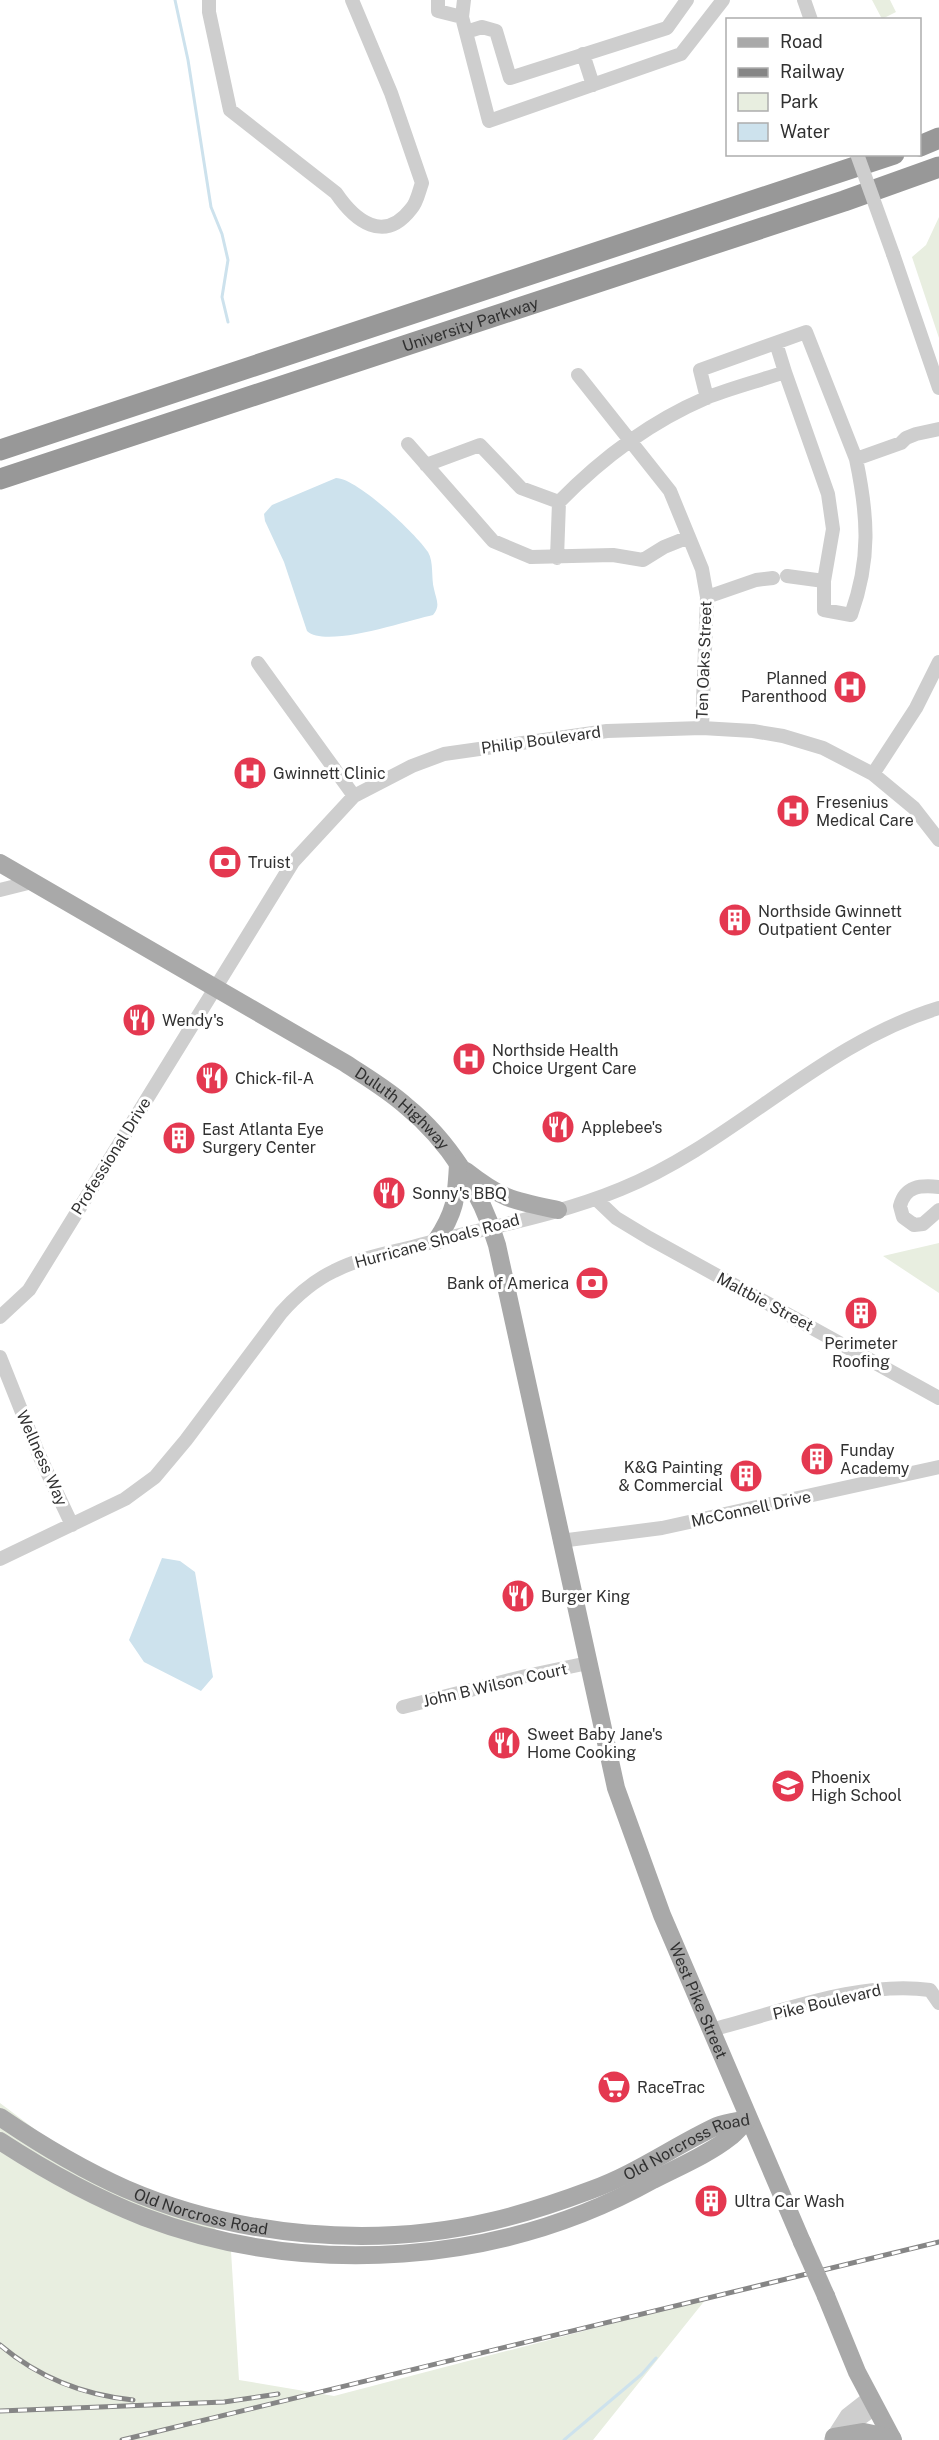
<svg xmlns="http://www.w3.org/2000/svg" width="939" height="2440" viewBox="0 0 939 2440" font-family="'Public Sans',sans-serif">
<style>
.green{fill:#e8eee0}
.water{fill:#cde2ed}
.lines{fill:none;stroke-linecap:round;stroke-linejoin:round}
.stream{stroke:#cde2ed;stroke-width:3}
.minor{stroke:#cecece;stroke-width:14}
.major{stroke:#a9a9a9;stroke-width:18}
.highway{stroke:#989898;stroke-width:21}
.rail-casing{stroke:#868686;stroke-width:5}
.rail{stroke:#fff;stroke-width:3;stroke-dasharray:9;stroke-linecap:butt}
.minor-bridge{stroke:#cecece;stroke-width:14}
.major-bridge{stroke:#a9a9a9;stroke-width:18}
.labels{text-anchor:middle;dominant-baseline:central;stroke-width:6;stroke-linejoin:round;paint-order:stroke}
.street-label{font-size:16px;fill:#313131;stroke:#fff}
.poi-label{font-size:16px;fill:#313131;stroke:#fff;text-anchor:start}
</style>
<rect width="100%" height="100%" fill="#fff"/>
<path class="green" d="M 872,0 L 890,0 L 896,12 L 882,19 Z
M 939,217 L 939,338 L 912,257 L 926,245 Z
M 939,1243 L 939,1293 L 883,1256 Z
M 0,2103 L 122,2195 L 209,2220 L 231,2251 L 239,2380 L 334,2396 L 706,2299 L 593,2440 L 0,2440 Z"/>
<path class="water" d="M 336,478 C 357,478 416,534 428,552 C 434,562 431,578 434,589 C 436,599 441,606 433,615 C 409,620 326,649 307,631 L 284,562 L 265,521 L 264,514 L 272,505 Z
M 162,1558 L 180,1561 L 195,1572 L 213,1677 L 201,1691 L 144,1662 L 129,1640 Z"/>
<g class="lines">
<path class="stream" d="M 175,0 L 188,60 L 211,207 L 222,234 L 228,260 L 222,297 L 228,322
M 564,2440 L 642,2374 L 656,2358"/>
<path class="minor" d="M 209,0 L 209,12 L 230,110 L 336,193 C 355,221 384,244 411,209 C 417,203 419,191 422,183 L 391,93 L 352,0
M 438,0 L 438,11 L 462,17
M 464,0 L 462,17 L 489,121 L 681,54 L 723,0
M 804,0 L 811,20
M 466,32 L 482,27 L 496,31 L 510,78 L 667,28 L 687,0
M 583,54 L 593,85
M 893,254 L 939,388
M 776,343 L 785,372
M 578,375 L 670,491 L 702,569 L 707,597 L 702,728
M 707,398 L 700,370 L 806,332 L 856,459 L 901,443 L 906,438 L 916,434 L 939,429
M 408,444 L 493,541 L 531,557 L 613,555 L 643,560 L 664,547 L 689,537
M 426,465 L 480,445 L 521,488 L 559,502 L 557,558
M 559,502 C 601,459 650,422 706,398 C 731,388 759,381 785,372 L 828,494 L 833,529 L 824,581 L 787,576
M 824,581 L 824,610 L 851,615 C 871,559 868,516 856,459
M 707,597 L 756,580 L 773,578
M 258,663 L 354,796
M 873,774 L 916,708 L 939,662
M 0,890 L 32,882
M 939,1187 C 920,1185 905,1186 900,1206 L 903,1217 L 914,1225 L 923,1224 L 939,1210
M 596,1199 L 616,1218 L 649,1238 L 939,1398
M 0,1317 L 29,1290 L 293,862 L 354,796 L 412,766 L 444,754 L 607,731 L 702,728 L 753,731 L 783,736 L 823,748 L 873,774 L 914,808 L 939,840
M 0,1357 L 39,1455 L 72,1525
M 560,1541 L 662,1528 L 939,1467
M 0,1559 L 125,1499 L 155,1477 L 186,1440 L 281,1313 C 297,1295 313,1281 334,1271 C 359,1258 389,1253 416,1246 C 484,1228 556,1216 621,1189 C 734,1143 820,1044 939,1008
M 403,1707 L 526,1676 L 588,1663
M 710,2030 C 778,2013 861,1980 930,1990 L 939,2003
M 843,2431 L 875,2408
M 831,2440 L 847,2415 L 870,2397"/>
<g class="major">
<path id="s1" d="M 0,863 L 345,1063 C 366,1077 387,1089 406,1106 C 448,1140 482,1193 497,1245 L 616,1788 L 662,1915 L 802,2242"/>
<path d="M 466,1171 C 503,1200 514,1201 558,1210"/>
<path d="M 436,1241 C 456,1211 456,1199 458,1164"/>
<path id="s2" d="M 0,2117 C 41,2145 81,2169 126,2189 C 237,2237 374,2249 492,2221 C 526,2213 559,2202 591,2190 C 636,2174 674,2146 717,2126 C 726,2122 738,2121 748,2119"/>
<path d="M 0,2141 C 46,2171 93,2197 144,2217 C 308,2279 501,2265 653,2180 C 676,2168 709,2154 729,2138 C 736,2133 742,2125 748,2119"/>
<path d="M 826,2296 L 857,2372 L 893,2440"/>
<path d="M 834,2437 L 864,2432 L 892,2438"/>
</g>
<g class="highway">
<path d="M 920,146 L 939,138"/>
<path d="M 0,450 L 894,154"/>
<path id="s3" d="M 0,479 L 844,201 L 939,167"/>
</g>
<g class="rail-casing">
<path id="rail" d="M 0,2345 C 39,2378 83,2395 133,2400
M 0,2411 L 224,2402 L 278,2394
M 122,2440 L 939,2242"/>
</g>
<use href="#rail" class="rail"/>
<path class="minor-bridge" d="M 857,154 L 893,254"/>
<path class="major-bridge" d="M 802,2242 L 826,2296"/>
</g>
<defs>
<g id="hospital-disc" transform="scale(1.725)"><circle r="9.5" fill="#e43850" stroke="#fff"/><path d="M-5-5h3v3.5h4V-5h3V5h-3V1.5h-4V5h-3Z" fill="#fff"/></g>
<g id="bank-disc" transform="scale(1.725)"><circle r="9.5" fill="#e43850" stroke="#fff"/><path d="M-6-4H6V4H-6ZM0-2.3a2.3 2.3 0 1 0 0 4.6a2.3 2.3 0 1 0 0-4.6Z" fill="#fff"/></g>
<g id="building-disc" transform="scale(1.725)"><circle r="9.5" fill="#e43850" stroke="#fff"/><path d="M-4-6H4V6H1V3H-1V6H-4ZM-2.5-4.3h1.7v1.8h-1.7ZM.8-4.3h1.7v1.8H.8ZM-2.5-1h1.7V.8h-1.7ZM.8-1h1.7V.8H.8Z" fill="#fff"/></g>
<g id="restaurant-disc" transform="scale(1.725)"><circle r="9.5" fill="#e43850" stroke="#fff"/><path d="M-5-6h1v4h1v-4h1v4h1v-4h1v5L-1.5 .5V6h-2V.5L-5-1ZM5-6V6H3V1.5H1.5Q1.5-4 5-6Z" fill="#fff"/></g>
<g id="school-disc" transform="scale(1.725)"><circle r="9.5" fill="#e43850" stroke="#fff"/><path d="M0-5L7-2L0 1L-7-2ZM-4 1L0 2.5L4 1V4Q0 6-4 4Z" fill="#fff"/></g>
<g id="supermarket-disc" transform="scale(1.725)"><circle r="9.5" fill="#e43850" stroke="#fff"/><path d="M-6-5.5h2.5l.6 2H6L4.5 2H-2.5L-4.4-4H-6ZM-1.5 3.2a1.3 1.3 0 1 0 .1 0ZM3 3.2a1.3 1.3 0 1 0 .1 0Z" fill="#fff"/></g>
</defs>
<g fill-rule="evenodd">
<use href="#hospital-disc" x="850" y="687"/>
<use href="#hospital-disc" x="250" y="773"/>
<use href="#hospital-disc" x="793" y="811"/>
<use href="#bank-disc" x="225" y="862"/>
<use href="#building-disc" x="735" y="920"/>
<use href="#restaurant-disc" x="139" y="1020"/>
<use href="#hospital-disc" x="469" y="1059"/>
<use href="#restaurant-disc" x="212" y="1078"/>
<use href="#restaurant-disc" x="558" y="1127"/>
<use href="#building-disc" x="179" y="1138"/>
<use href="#restaurant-disc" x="389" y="1193"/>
<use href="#bank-disc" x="592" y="1283"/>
<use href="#building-disc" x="861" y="1313"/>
<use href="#building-disc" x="817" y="1459"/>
<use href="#building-disc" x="746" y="1476"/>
<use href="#restaurant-disc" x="518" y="1596"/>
<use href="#restaurant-disc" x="504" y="1743"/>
<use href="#school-disc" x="788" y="1786"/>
<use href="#supermarket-disc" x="614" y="2087"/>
<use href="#building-disc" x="711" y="2201"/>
</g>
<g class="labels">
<g class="street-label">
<text stroke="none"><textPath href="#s3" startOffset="495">University Parkway</textPath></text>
<text transform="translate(704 660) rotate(-88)">Ten Oaks Street</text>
<text transform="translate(541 740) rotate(-8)">Philip Boulevard</text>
<text stroke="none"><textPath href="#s1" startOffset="472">Duluth Highway</textPath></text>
<text transform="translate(111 1156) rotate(-58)">Professional Drive</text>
<text transform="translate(437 1241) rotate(-15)">Hurricane Shoals Road</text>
<text transform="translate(765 1302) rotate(28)">Maltbie Street</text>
<text transform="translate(42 1458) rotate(66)">Wellness Way</text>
<text transform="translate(751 1509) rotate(-12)">McConnell Drive</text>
<text transform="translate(495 1685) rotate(-13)">John B Wilson Court</text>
<text stroke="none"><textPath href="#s1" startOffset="1426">West Pike Street</textPath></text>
<text transform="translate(827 2002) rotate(-13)">Pike Boulevard</text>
<text stroke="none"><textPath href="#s2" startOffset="728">Old Norcross Road</textPath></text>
<text stroke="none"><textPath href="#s2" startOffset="224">Old Norcross Road</textPath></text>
</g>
<g class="poi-label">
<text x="827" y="678" text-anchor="end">Planned<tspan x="827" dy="18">Parenthood</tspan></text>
<text x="273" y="773">Gwinnett Clinic</text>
<text x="816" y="802">Fresenius<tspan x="816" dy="18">Medical Care</tspan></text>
<text x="248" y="862">Truist</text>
<text x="758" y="911">Northside Gwinnett<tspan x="758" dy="18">Outpatient Center</tspan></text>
<text x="162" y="1020">Wendy's</text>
<text x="492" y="1050">Northside Health<tspan x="492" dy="18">Choice Urgent Care</tspan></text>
<text x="235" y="1078">Chick-fil-A</text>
<text x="581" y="1127">Applebee's</text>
<text x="202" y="1129">East Atlanta Eye<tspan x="202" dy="18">Surgery Center</tspan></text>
<text x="412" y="1193">Sonny's BBQ</text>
<text x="569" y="1283" text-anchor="end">Bank of America</text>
<text x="861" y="1343" text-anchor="middle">Perimeter<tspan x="861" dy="18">Roofing</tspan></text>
<text x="840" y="1450">Funday<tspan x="840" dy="18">Academy</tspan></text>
<text x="723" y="1467" text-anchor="end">K&amp;G Painting<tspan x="723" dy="18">&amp; Commercial</tspan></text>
<text x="541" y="1596">Burger King</text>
<text x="527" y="1734">Sweet Baby Jane's<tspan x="527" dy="18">Home Cooking</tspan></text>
<text x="811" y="1777">Phoenix<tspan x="811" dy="18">High School</tspan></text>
<text x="637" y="2087">RaceTrac</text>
<text x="734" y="2201">Ultra Car Wash</text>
</g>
</g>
<rect x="726" y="18" width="195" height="138" fill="#ffffff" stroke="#adadad" stroke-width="1.5"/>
<rect x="738" y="38" width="30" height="9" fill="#a9a9a9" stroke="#adadad" stroke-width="1.5"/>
<text x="780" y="48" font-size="18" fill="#313131">Road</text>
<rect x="738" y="68" width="30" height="9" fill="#868686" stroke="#adadad" stroke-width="1.5"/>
<text x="780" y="78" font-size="18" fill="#313131">Railway</text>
<rect x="738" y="93" width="30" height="18" fill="#e8eee0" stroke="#adadad" stroke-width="1.5"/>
<text x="780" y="108" font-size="18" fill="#313131">Park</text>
<rect x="738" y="123" width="30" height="18" fill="#cde2ed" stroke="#adadad" stroke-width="1.5"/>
<text x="780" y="138" font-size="18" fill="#313131">Water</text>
</svg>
